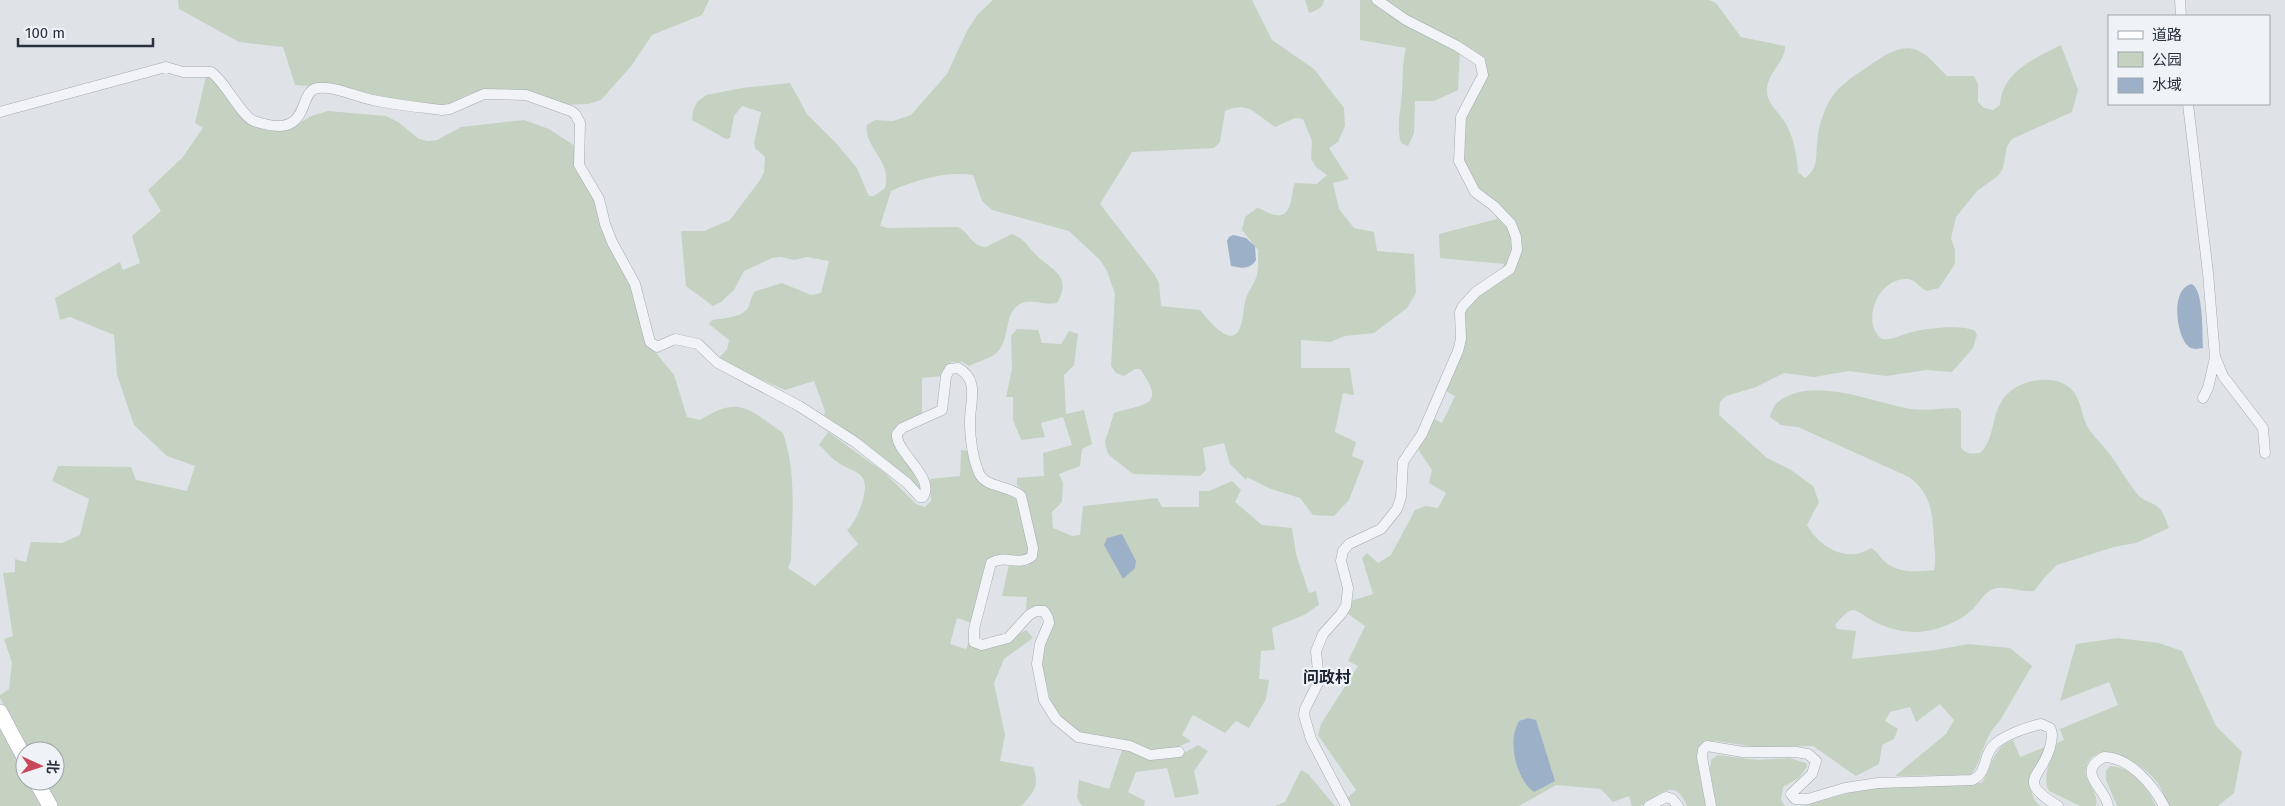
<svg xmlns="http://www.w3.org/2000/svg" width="2285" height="806" viewBox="0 0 2285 806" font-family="'Fira Sans','Noto Sans SC',sans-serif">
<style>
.green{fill:#c5d1c1;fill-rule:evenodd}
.water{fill:#9cb0c7}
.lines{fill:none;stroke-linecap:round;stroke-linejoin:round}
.street-casing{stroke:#a5aab2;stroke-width:11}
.primary-casing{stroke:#9fa7b3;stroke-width:16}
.street{stroke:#f2f3f6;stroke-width:10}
.primary{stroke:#fff;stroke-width:15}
.labels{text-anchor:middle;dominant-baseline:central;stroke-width:4.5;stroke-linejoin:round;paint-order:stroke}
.quarter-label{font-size:16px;font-weight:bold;fill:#1b222f;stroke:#eff2f6}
</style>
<rect width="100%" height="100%" fill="#dfe3e8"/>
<path class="green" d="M 178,0 L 709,0 L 702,15 L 652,35 L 632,65 L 601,100 L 588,104 L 562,105 L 484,90 L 469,94 L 445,106 L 375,98 L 350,89 L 295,85 L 283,47 L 239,42 L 179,9 Z
M 993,0 L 1252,0 L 1272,40 L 1314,69 L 1344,108 L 1345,126 L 1338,142 L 1329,148 L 1349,179 L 1333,183 L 1339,209 L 1354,228 L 1374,232 L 1377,251 L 1414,254 L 1416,293 L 1407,308 L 1374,333 L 1345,336 L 1330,342 L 1301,340 L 1301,368 L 1350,368 L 1354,395 L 1343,393 L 1335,432 L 1356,442 L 1352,456 L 1364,461 L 1349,500 L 1334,516 L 1313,515 L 1300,498 L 1271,489 L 1247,477 L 1246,480 L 1230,464 L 1224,443 L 1203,448 L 1206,470 L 1200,476 L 1133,474 L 1109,455 L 1107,451 L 1105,442 L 1114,413 C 1145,403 1167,407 1140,369 L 1135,369 L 1124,376 L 1116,373 L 1111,366 L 1115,294 L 1107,271 L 1100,260 L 1069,231 L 992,210 L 982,201 L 973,175 C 947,171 915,180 891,191 L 880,226 L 888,228 L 958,227 C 970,233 971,246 986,247 L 1012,234 C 1025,239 1027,246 1036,255 C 1052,270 1073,276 1057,303 C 1046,306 1033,299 1022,303 C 1004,311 1010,335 1000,349 C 994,358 979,361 969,366 L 962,362 L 951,362 L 943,376 L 922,378 L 922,414 L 894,434 L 920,487 L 919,491 L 852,434 L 824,415 L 825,411 L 814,381 L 785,390 L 727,365 L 720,357 L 727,349 L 729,340 L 709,324 L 712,320 C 723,318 744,318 749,306 C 751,300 751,295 756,291 L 782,283 L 811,295 L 821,293 L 829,261 L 807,257 L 794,260 L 781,257 L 772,258 L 744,271 L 734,290 L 721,302 L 713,306 L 686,286 L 681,231 L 704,231 L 730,220 L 760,180 L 764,172 L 765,157 L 755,148 L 754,143 L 761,112 L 742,106 L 734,116 L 730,138 L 726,139 L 692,120 L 693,111 L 697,102 L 706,95 L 742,88 L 790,83 L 807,114 L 836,143 L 857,168 L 867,192 L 869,196 L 874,196 L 885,188 C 893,161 863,147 867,125 L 875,120 L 893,121 L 911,115 L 947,74 L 967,31 L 978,14 ZM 1241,107 L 1250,109 L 1275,127 L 1295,118 L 1303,119 L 1312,141 L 1311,159 L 1316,167 L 1327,175 L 1317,184 L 1295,183 C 1290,194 1294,221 1272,214 C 1267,213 1263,209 1257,208 L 1245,217 L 1242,230 L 1258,250 C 1258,259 1259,269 1256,278 C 1253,286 1247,293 1245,302 C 1243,308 1244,315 1242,321 C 1235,354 1211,323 1200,310 L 1161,306 L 1159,283 L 1155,275 L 1100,204 L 1132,152 L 1214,148 L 1220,142 L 1225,111 L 1233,108 Z
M 1305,0 L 1324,0 C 1323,8 1316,11 1309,13 Z
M 1360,0 L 1371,0 L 1381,10 L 1460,50 L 1458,90 L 1434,101 L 1415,101 L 1414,133 L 1408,146 L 1401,143 C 1396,126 1401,109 1402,92 C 1403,77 1402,64 1406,48 L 1360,40 Z
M 1382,0 L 1709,0 L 1716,3 L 1741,37 L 1785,46 C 1785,63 1767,72 1767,91 C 1767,104 1780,113 1786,124 C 1794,139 1797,155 1798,172 L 1805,178 C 1820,168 1815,152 1818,136 C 1819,125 1824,110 1830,100 C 1840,83 1858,74 1873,63 C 1891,51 1908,40 1928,57 C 1935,63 1940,70 1947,76 L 1974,76 L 1978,84 L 1978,102 L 1984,108 L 1993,110 L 2000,105 C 2002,72 2035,58 2061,45 L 2078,90 L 2072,112 L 2012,139 L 2007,146 L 2003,168 L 1999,175 L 1977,191 L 1956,217 L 1951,238 L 1955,250 L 1955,264 L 1939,288 L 1927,291 C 1919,288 1916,279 1907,279 C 1876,278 1861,325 1882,339 C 1892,341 1902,334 1912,332 C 1926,328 1963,324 1975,331 L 1977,335 L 1973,348 L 1952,372 L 1926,370 L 1886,376 L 1849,371 L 1814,377 L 1784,373 L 1756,387 L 1726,396 L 1720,402 L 1719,415 L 1767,458 L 1791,470 L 1813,486 L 1819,502 L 1807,525 C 1819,547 1848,564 1871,548 C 1878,552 1879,556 1884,561 C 1898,574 1917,572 1934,570 C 1936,560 1935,552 1934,542 C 1933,517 1932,493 1909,477 L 1798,427 L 1781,425 L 1770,417 C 1771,413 1773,406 1777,403 C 1811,374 1873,403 1911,409 C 1927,411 1942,408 1958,408 L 1961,411 L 1961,447 C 1965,454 1972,454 1980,453 C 1997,439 1989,406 2012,390 C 2026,380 2049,376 2064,384 C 2083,394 2079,413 2089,429 C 2094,437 2103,445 2109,453 C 2118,466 2127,481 2137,494 C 2143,502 2152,501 2159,508 C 2164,512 2166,522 2169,528 L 2136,543 L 2114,547 L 2057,565 L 2045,577 L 2034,591 C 2021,593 2006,585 1993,589 C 1984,593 1980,601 1974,608 C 1960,622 1935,632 1915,632 C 1903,632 1886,628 1875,622 C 1854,611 1855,601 1835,625 L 1837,629 L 1856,631 L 1852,659 L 1936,650 L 1968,644 L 2010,648 L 2032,666 L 1999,722 C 1984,735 1983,759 1971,775 L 1895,776 L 1946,734 L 1954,720 L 1940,704 L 1916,722 L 1910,707 L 1890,712 L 1885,721 L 1898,729 L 1894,739 L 1882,745 L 1879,764 L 1856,776 L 1813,746 L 1756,747 L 1716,741 L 1703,743 C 1691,753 1704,792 1706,806 L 1687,806 C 1673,772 1656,801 1640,806 C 1638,806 1635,806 1632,806 L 1629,796 L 1613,802 L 1601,789 L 1556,785 L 1519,806 L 1348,806 L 1345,800 L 1356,790 L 1318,735 L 1321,724 L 1358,666 L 1348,661 L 1365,626 L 1348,614 L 1351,601 L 1373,594 L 1362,558 L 1367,553 L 1378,563 L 1391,555 L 1415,510 L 1426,506 L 1438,508 L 1446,493 L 1429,483 L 1432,470 L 1418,449 L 1434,419 L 1442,423 L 1455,396 L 1444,390 L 1459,357 L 1456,318 L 1501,272 L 1504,264 L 1440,258 L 1439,234 L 1497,219 C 1492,204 1480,205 1475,194 C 1451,143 1466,116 1485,68 Z
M 206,76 L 210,77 L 256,127 L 269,131 L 288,130 L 311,116 L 328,111 L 386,116 L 398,122 L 419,139 L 428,141 L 437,140 L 461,127 L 524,120 L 549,129 L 575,146 L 594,199 L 627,272 L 647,342 L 674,375 L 687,417 L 700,420 C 740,395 748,409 783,433 C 797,473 792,518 791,560 L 788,568 L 815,586 L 858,544 L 847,530 C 854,524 859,512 862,503 C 872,469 855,475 836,461 C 830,457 825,450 819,445 L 828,432 L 885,473 L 916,504 L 925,507 L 931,501 L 930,479 L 960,476 L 961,450 L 969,451 L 982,485 C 994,486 1011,493 1018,502 L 1029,544 L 1029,552 L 1026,556 C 1013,557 1003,551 992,558 L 972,623 L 957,618 L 950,644 L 966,649 L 969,642 L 973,647 L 1004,642 L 1026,630 L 1033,638 L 1004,659 L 994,683 L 1005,735 L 1000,761 L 1033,767 C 1040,787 1034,790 1022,806 L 58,806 L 45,781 L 55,781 L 55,751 L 29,751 L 0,698 L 0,695 L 9,689 L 12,663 L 4,639 L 13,636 L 3,573 L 15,572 L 15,559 L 26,562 L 31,542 L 62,543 L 80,535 L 89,499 L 52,481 L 58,466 L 131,467 L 136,480 L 187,491 L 195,466 L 167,456 L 134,425 L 117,375 L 114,335 L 70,317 L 60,320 L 55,298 L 120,262 L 123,270 L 140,263 L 132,236 L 161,211 L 148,190 L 182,158 L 203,128 L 195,123 Z
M 1017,329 L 1038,330 L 1042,343 L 1061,344 L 1069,331 L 1078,334 L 1074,365 L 1064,375 L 1066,414 L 1084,410 L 1092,444 L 1082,449 L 1080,466 L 1059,474 L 1063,483 L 1062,502 L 1052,512 L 1053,528 L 1072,536 L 1080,535 L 1083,506 L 1157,498 L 1162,507 L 1199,507 L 1199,491 L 1209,491 L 1232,481 L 1241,490 L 1235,502 L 1262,525 L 1292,528 L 1296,554 L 1309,593 L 1316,591 L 1319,605 L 1304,615 L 1272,628 L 1275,650 L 1261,651 L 1259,679 L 1269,680 L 1266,699 L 1249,728 L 1236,721 L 1225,733 L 1193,715 L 1182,735 L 1191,741 L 1167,752 L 1151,753 L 1077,734 L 1052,706 L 1043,672 L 1041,658 L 1043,645 L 1054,621 L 1053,616 L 1049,611 L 1041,607 L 1034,606 L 1026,610 L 1027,597 L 1002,596 L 1009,564 L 1028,566 L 1035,558 L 1037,549 L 1027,497 L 1024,491 L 1017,485 L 1017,478 L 1044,476 L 1043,453 L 1072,445 L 1063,417 L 1041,423 L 1045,437 L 1021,440 L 1013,420 L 1013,397 L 1006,397 L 1012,369 L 1011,336 Z
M 2118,638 L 2159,643 L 2182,651 L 2216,726 L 2242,752 L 2234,793 L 2218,806 L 2168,806 C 2165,798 2162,788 2156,781 C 2145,766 2108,742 2091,758 C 2075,780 2100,786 2096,806 L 2080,806 L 2049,791 C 2041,775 2052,759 2057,743 L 2064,740 L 2060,729 L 2118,705 L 2109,682 L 2060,701 L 2076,644 Z
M 0,725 L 25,771 L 25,781 L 30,781 L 44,806 L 0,806 Z
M 2013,740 L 2020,757 L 2045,747 C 2040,768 2020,788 2040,806 L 1804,806 L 1859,790 L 1878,787 L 1982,783 C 1992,767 1993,746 2013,740 Z
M 1198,745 L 1208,751 L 1194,771 L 1199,794 L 1175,798 L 1167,768 L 1136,772 L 1128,792 L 1145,801 L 1144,806 L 1082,806 L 1077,798 L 1079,780 L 1109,789 L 1123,747 C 1155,761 1166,765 1198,745 Z
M 1718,755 L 1758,760 L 1789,758 L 1806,763 L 1807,767 L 1799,778 L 1783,787 L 1781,800 L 1785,806 L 1716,806 L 1710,769 L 1711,760 Z
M 2110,766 C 2130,766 2148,789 2156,806 L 2117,806 L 2106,780 L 2106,771 Z
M 1301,770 L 1308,774 L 1335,806 L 1275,806 L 1285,802 Z"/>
<path class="water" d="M 1233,235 L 1246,238 L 1255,246 L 1256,260 C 1250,270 1241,268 1231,266 L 1227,241 L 1229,237 Z
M 2192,284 C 2204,291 2202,334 2203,348 C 2198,349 2192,350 2188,346 C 2176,335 2170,288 2192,284 Z
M 1122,534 L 1136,561 L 1135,568 L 1123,579 L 1104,545 L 1107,538 Z
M 1528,718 L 1536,720 L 1555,781 L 1534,792 C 1516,779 1507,741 1519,721 Z"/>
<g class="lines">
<g class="street-casing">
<path id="street" d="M 2180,0 L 2181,16
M 2188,104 L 2208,273 L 2215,357 L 2223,376 L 2263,428 L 2265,453
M 0,112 L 166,67 L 183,72 L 211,72 C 225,81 241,116 254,121 C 314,142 296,90 318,88 C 337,86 355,97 373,100 C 396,105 419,107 442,110 L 450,109 L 484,94 L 526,95 L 571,111 L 575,114 L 580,123 L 579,165 L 599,199 L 605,224 L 612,242 L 635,284 L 650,342 L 657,347 L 675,339 L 698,344 L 718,363 L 799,406 L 855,442 L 907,483 L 920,497 L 923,497 C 936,478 895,452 897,434 L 902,428 L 942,410 L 946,376 L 950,369 L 958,368 C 981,380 969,404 970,424 C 970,439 973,459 979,473 C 985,488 1010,485 1021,496 L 1033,548 L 1032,556 C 1019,567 1005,554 991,563 L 974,629 L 974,642 L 982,645 L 1008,638 L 1029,615 L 1036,611 L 1044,611 L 1048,618 L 1049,623 L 1040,644 L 1037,664 L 1044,700 L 1056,719 L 1078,737 L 1130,746 L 1150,755 L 1179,752
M 2203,398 L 2208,388 L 2215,358
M 1346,806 L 1311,739 L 1304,715 L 1305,709 L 1319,681 L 1316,651 L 1323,634 L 1341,614 L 1346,606 L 1348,588 L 1341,561 L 1343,551 L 1349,544 L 1381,529 L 1397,509 L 1401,497 L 1403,462 L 1422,434 L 1458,351 L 1461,339 L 1460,312 L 1463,306 L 1476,292 L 1510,269 L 1517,250 L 1516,237 L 1511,224 L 1494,206 L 1475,192 L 1459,161 L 1461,117 L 1483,75 L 1480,61 L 1457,46 L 1406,20 L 1377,0
M 1649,806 L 1666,797 L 1672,799 L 1678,806
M 1711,806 L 1702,757 L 1703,750 L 1707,746 L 1743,752 L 1796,752 L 1808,754 L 1816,761 L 1812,774 L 1791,794 L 1795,799 L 1808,799 L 1845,788 L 1878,783 L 1972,780 C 1987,774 1983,758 1992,747 C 2001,736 2027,727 2041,724 L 2050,728 C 2053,733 2052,737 2051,743 C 2045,778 2012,778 2058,806
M 2108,806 C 2107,789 2074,773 2104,757 C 2129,757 2153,785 2164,806"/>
</g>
<g class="primary-casing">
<path id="primary" d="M 0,712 L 25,759
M 36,781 L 50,806"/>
</g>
<use href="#street" class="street"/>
<use href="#primary" class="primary"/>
</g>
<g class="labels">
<g class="quarter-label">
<text x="1327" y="677">问政村</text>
</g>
</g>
<rect x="2108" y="15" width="162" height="90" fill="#eff2f6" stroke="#a0a5ac"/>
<rect x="2118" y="31" width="25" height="8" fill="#ffffff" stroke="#a0a5ac"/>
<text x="2152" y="40" font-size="15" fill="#29313e">道路</text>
<rect x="2118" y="52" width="25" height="15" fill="#c5d1c1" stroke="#a0a5ac"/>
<text x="2152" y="65" font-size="15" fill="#29313e">公园</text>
<rect x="2118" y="78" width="25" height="15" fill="#9cb0c7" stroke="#a0a5ac"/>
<text x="2152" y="90" font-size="15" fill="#29313e">水域</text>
<g transform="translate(40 766) rotate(93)"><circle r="24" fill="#eff2f6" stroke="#a0a5ac"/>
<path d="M0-4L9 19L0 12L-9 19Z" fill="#c8495b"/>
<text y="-8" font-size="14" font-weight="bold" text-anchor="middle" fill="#29313e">北</text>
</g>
<path d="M18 38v8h135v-8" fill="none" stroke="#29313e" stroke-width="2.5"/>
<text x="25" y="38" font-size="15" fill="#29313e" stroke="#eff2f6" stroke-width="4" paint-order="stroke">100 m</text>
</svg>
